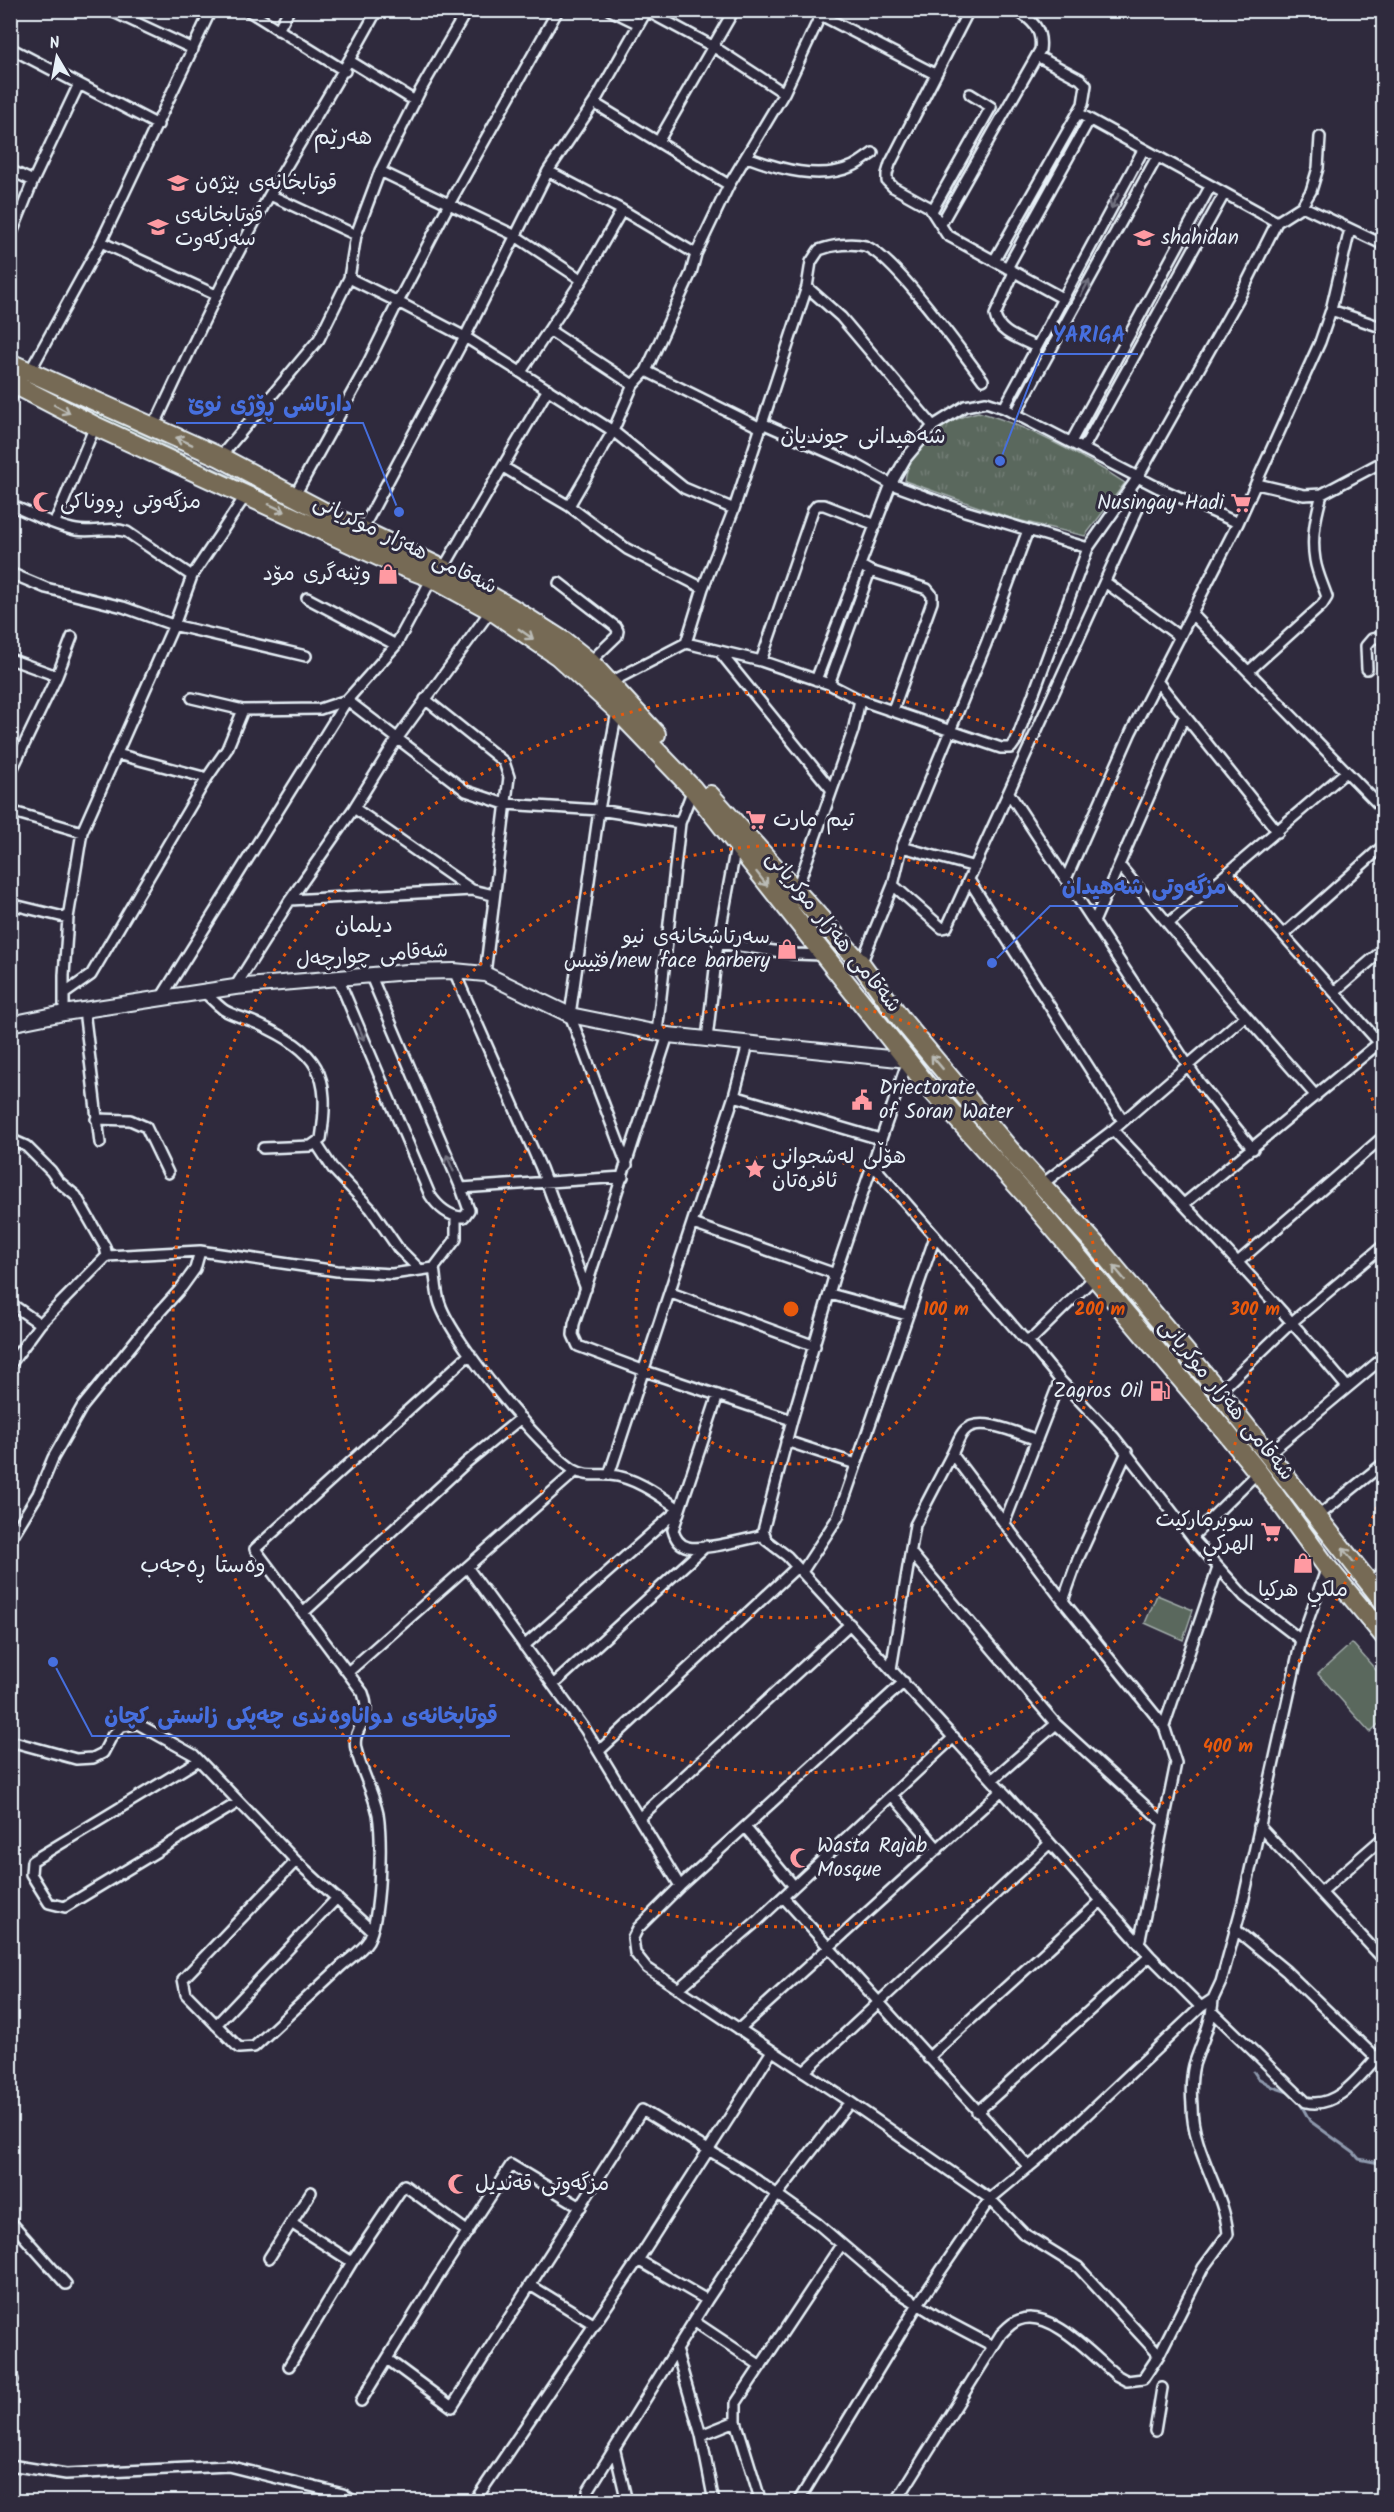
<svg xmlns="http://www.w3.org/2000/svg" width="1394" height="2512" viewBox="0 0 1394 2512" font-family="Kalam,'Playpen Sans Arabic',sans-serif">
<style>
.grass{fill:#5a675d;stroke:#a1acaa;stroke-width:1.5}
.park{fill:url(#park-tufts);stroke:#a1acaa;stroke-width:1.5}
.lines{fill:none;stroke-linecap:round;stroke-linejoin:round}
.stream{stroke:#8e99ad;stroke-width:3}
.street-casing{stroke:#e8f1f8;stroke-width:14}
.secondary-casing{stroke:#e8f1f8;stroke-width:18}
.highway-casing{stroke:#e8f1f8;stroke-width:22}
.street{stroke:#2f2a3d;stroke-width:9}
.secondary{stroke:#2f2a3d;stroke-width:14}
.highway{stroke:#766a54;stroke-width:18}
.oneway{stroke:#70707e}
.oneway2{stroke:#babbb6}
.ring{fill:none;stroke:#e8590c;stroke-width:3;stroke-dasharray:3 6}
.labels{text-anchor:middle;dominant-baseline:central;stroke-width:6;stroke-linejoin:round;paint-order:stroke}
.poi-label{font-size:21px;fill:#e8f1f8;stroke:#2f2a3d;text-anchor:start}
.street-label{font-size:21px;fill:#e8f1f8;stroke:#2f2a3d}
.neighbourhood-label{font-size:22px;fill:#e8f1f8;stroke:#2f2a3d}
.centre{fill:#e8590c;stroke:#2f2a3d;stroke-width:3}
.ring-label{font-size:18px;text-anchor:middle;font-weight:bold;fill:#e8590c;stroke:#2f2a3d;stroke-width:6;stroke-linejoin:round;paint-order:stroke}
.leader{fill:none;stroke:#466fde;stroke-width:2}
.callout-dot{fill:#466fde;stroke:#2f2a3d;stroke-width:2}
.callout-label{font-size:22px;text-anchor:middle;font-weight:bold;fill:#466fde;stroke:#2f2a3d;stroke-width:6;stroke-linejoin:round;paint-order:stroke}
</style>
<defs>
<pattern id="park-tufts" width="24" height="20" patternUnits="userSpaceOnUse" patternTransform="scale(1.5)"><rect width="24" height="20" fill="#5a675d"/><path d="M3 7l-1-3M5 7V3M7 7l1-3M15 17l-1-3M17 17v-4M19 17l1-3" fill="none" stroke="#727d75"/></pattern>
</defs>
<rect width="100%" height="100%" fill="#2f2a3d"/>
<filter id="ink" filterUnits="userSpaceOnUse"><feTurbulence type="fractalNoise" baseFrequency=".0167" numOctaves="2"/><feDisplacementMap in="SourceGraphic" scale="12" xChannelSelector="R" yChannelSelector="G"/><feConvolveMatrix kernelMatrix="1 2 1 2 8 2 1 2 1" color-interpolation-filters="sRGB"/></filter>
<g filter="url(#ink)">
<path class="grass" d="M 1157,1595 L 1193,1610 L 1183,1640 L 1145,1623 Z
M 1352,1643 L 1383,1678 L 1383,1720 L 1370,1732 L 1318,1674 Z"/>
<path class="park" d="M 10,369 L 187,456 L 303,509 L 302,513 L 11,380 Z
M 978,412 C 1021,423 1088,458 1125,483 L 1085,536 L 1013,519 L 905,481 C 908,447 948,418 978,412 Z"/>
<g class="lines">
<path class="stream" d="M 1254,2072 L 1258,2078 L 1273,2087 L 1291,2093 L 1300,2103 L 1310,2121 L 1354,2153 L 1359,2159 L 1384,2164"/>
<g class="street-casing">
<path id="street" d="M 109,10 L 193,49
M 247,10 L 345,71
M 610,10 L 639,24
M 647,10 L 594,103 L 548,171 L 465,337 L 613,431 L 684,488 L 734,509
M 811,10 L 935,74
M 969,10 L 890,164 L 887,174 L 887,181 L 893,187 L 929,207 L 947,235 L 1062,298
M 647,11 L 714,47 L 784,93
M 278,30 L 289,10
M 10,48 L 158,125
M 350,61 L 415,101
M 594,103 L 729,185
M 1078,113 L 1277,222
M 658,142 L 734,10
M 747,157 C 779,169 820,181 853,166 C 860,163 867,157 873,153
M 10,170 L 33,181
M 380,171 L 514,235 L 582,280
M 548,171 L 622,210 L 696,254
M 270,195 L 356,235
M 1302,206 L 1384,245
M 932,211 L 991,107 L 970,94
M 941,224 L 1040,50 C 1043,29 1032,20 1016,10
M 10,238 L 33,181 L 79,84
M 101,242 L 216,295
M 994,261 L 1083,104 L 1086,85 L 1080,79 L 1037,56
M 1007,268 L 1089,120
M 1014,272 L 995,315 C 998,333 1021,339 1036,347
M 807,287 L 841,317 L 933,426
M 1331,310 L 1384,328
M 549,330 L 633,385
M 646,371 L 761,428
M 521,372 L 582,280 L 622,210
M 29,373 L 101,242 L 211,10
M 10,400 L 17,385
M 1004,408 L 1143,150
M 1016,413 L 1157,157
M 762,423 L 857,465 L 891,484 L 965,511 L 1088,548
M 149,426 L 159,416 C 194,341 229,267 269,196 C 305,133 343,74 377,10
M 1071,442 L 1210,187
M 1083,449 L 1224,194
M 220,457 L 319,339 L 349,278 L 356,235 L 380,171 L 420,91 L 467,10
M 503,467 L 569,506 L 627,549 L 703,588
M 1257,484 L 1304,495 L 1322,494 L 1384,461
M 295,495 L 364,371 L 398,302 L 349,278
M 10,505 C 31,513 54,526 76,530 C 94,533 110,526 127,532 L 192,576
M 569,506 L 613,431 L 633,385 L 646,371 L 691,273 L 696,254 L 729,185 L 784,93 L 823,10
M 55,522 L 95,426
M 362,530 L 465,337 L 398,302 L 449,204 L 558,10
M 861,566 L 870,571 L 927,589 L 932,595 L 932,602 L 893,710
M 443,569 L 548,389
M 10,573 L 46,588 L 123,607 L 173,625 L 306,656
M 1105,582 L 1180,637
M 559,583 L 616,627 L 618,631 L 617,636 L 590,662
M 307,598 L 396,645
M 1192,614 L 1384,810
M 686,643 L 703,588 L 734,509 L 807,287 L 811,262 L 819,250 C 832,245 852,242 865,246 C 895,257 961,351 983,380
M 719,651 L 831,789
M 10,659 L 57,676
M 761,661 L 813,510 L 817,505 L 824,505 L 876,525
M 1367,669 L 1366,646 L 1372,639 L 1384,636
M 1249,671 L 1322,605 L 1327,597 C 1323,585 1317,573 1315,560 C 1311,537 1316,516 1322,494
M 816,680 L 891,484 L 906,458 L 933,426 L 965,406 L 986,402 L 1004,408 L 1159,488 L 1238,523
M 1157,681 L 1278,832
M 611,682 L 686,643 L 761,661 L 829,684 L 860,700 L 1001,748 L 1011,748 L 1016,741 L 1088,548 L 1138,477 L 1240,296 L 1277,222 L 1302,206 L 1311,191 L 1318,168 L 1320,137
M 829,684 L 870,571
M 192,698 L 243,710 L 320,709 L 347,700 L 466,791 L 505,804 L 599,810 L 680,823
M 425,699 L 504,762 L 509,777 L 485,974
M 617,711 L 599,810 L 570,1015 L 627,1165
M 117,754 L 207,778
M 10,774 L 57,676 L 72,637
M 1009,793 L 1199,1082 L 1253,1149
M 354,808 L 472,890 L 493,895
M 10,811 L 82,832
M 902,847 L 975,867
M 1120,866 L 1229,997 L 1316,1096
M 1229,874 L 1384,1048
M 1066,879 L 1131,732 L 1238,523 L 1320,342 L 1331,310 L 1350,229
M 969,880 L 1123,1121
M 893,885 L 942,928 L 947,927 L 1141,502
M 796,891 L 853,731 L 860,700
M 290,900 L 472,890
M 10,904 L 68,918
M 1094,922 L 1184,717
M 1169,923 L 1346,772
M 1284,934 L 1384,845
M 718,943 L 795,954 L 822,955
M 861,964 L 893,885 L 902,847 L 986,644 L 1028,530
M 454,971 L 541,1168 L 586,1289
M 338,978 L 430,1195 C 437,1206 450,1218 464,1217 L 469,1210 L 461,1188 L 370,974
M 235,987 L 290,900 L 354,808 L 397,739 L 491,610
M 204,992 C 210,997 217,1005 224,1010 C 234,1016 248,1019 258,1024 C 319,1052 331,1073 321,1139 L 311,1146 L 263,1148
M 1334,992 L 1384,949
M 64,994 L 91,975 L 207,778 L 227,749 L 243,710
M 161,998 L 347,700 L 396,645 L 432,578
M 84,1010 L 100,1143
M 64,1013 L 64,975 L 68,918 L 82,832 L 176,620 L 192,576 L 246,495
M 657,1033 L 680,823 L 693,789
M 668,1035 L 574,1324 L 573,1335 L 578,1346 L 645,1371 L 792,1420
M 707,1039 L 718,943 L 736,846
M 734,1096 L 880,1139
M 96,1119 L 130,1120 L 146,1127 L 168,1173
M 1113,1130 C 1193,1214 1273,1298 1347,1387
M 10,1139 L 26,1146 L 51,1171 L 58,1181 L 76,1196 L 105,1247 L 107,1256 L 40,1324 L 10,1365
M 316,1143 L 333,1169 L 371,1209 L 398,1248 L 419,1269
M 873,1165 L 1025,1340 L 1034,1337 L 1095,1277
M 1041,1185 L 1113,1130 L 1245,1016
M 461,1188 L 623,1177
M 1184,1204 L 1379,1043
M 456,1217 L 456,1239 L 434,1268 C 436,1279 436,1293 440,1304 C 453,1342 540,1448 574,1470 C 586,1477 597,1474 610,1475 C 635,1477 659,1495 679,1509 L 524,1646
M 693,1224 L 830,1272 L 834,1277 L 792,1420 L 763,1531 L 766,1540 L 787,1556 L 1050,1843 L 1150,1956 L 1201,2007
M 107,1256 L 200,1251 L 337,1271 L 392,1274 L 434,1268
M 1238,1262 L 1384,1136
M 834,1277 L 908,1060
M 671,1293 L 815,1346
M 830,1294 L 907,1315
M 10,1303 L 40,1324
M 1027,1340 L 1060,1380 L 1114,1437 L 1194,1540
M 1219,1392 L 1292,1322 L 1384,1245
M 718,1395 L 673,1530 C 675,1538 679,1545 688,1547 C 704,1551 747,1539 765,1535
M 786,1441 L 856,1464
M 1269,1453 L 1384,1357
M 952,1454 C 956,1447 959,1435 965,1430 C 980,1415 1019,1434 1037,1440
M 1258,1472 L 1195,1534 L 1194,1540 L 1245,1597 L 1301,1640
M 609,1475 L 734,1096 L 748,1044
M 1317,1517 L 1384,1463
M 1004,1524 L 1060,1380
M 10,1540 L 38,1494 L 53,1458 L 82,1407 L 149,1324 L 182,1287 L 195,1269 L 200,1251
M 911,1553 L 1056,1724 L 1164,1823
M 467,1567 L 585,1729 L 680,1886
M 802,1572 L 838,1517 L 935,1237
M 1369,1583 L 1384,1571
M 1063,1601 L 1078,1559 L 1127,1452
M 303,1613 L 467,1462 L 521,1418
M 891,1669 L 915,1525 L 952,1454 L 1063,1601 L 1164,1726 L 1176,1763 L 1139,1944
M 348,1672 L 576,1471
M 904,1682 L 680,1886 L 638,1928 L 633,1938 L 635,1953 L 647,1968 L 850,2102 L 990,2199 L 1023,2233 L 1078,2267 L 1159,2355
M 553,1685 L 706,1546
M 1164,1726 L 1218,1568
M 10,1741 L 76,1759 L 93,1758 L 103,1753 L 112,1736 L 122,1726 L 138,1724 L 194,1755 L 296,1861 L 371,1930
M 599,1751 L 797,1567
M 199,1760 L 32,1861 L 31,1874 L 49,1903 L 65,1907 L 239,1802
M 992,1780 L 1056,1724
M 892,1795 L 938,1849
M 639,1818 L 850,1624
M 1259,1826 L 1384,1960
M 745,1827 L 794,1886
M 296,1861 L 183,1979 L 186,1994 L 239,2048 L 254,2047 C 282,2021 310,1995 338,1969 C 346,1961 362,1951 368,1941 C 381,1918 382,1840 378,1814 C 373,1791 361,1771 356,1749 C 351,1727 374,1723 363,1693 L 255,1549 L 470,1354
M 1321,1892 L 1384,1837
M 783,1897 L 1029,2167
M 1235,1929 L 1286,1971 L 1376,2058
M 678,1989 L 756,1922 L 954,1737
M 1213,2012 L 1306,2102 C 1339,2110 1363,2071 1384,2050
M 216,2025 L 337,1898
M 739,2029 L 1002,1790
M 928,2058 L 1101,1901
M 804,2072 L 1050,1843
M 977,2112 L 1150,1956
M 10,2221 L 66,2284
M 291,2223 L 352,2262
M 269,2258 L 311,2192
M 638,2260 L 707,2300
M 530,2285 L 595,2325
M 695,2322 L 761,2366
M 677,2353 L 701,2435 L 714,2502
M 387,2359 L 452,2407 L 642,2110 L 748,2174 L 818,2224 L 894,2289 L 940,2318 L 993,2346
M 289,2366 L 352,2262 L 404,2185 L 468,2232
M 10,2377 L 13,2380
M 361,2401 L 435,2281 L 511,2165 L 581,2207
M 1155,2431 L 1162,2388
M 701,2435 L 736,2421
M 615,2451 L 627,2502
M 10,2465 L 66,2474 L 228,2466 L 343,2494 L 355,2502
M 588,2491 L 707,2300 L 777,2195 L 850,2102
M 474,2502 L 638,2260 L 772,2051
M 761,2502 L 736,2421 L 736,2403 L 841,2245
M 798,2502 L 918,2304 L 990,2199 L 1048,2151 L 1201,2007 L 1213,1999 L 1221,1982 L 1243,1902 L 1301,1640 L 1327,1567
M 896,2502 L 1001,2334 C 1006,2329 1012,2322 1019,2320 C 1051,2308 1093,2356 1116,2375 L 1127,2381 L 1143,2379 L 1159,2355 L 1203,2268 L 1228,2234 C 1224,2190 1192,2152 1192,2106 C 1191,2094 1191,2077 1194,2065 C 1201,2043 1212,2023 1213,1999"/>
</g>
<g class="secondary-casing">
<path id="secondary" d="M 10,1024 L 64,1013 L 235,987 L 407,972 L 454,971 L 485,974 L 570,1015 L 668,1035 L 908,1060"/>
</g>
<g class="highway-casing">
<path id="highway" d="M 10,363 L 220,457 L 330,515 L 443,569 L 510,607 L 565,642 L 590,662 L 656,734
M 10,382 L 95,426 L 391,562 L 432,578 L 491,610 L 558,656 L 617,710 L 693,789 L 926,1084 L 1025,1194 L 1224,1430 L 1258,1472 L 1327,1567 L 1384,1636
M 710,795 L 861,964 L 901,1019 L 1010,1150 L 1096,1245 L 1219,1392 L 1384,1602"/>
</g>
<use href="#street" class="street"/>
<use href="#secondary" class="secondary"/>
<use href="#highway" class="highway"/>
</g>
<defs><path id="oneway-shaft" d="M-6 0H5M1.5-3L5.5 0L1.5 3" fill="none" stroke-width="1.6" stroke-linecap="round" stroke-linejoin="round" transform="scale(1.5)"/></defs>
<g class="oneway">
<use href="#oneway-shaft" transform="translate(1115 201) rotate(119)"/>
<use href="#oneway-shaft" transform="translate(1085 288) rotate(-61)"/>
<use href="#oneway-shaft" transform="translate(361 1032) rotate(67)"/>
<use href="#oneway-shaft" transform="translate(450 1163) rotate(-113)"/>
</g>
<g class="oneway2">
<use href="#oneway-shaft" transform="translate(62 409) rotate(28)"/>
<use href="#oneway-shaft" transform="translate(184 441) rotate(-156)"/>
<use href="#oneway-shaft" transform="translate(277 508) rotate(25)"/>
<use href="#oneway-shaft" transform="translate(526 634) rotate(35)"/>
<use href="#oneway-shaft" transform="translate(762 879) rotate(52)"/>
<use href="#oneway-shaft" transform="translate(937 1062) rotate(-130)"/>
<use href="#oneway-shaft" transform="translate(1119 1273) rotate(-130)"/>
<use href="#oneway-shaft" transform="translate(1348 1555) rotate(-129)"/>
</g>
</g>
<g class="ring">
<circle cx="791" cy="1309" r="155"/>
<circle cx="791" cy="1309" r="309"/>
<circle cx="791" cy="1309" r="464"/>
<path d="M1382 1490A618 618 0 1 1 1382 1128"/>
</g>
<defs>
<g id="school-bare" transform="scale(1.62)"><path d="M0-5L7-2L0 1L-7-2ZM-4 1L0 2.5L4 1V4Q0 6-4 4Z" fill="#ff9aa2" stroke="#2f2a3d" stroke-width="2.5" paint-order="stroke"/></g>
<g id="mosque-bare" transform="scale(1.62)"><path d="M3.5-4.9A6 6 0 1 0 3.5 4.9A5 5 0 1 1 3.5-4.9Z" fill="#ff9aa2" stroke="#2f2a3d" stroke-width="2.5" paint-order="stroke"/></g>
<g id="supermarket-bare" transform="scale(1.62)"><path d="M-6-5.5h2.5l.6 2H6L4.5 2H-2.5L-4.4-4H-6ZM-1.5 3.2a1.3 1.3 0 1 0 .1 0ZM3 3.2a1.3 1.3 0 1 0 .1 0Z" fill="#ff9aa2" stroke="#2f2a3d" stroke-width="2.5" paint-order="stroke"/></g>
<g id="shop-bare" transform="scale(1.62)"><path d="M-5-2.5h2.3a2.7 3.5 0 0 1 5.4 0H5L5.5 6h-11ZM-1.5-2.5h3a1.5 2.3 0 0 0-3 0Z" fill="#ff9aa2" stroke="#2f2a3d" stroke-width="2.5" paint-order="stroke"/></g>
<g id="civic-bare" transform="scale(1.62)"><path d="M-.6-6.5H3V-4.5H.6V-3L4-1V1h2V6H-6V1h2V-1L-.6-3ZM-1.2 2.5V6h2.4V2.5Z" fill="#ff9aa2" stroke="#2f2a3d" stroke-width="2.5" paint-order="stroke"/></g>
<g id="sight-bare" transform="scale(1.62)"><path d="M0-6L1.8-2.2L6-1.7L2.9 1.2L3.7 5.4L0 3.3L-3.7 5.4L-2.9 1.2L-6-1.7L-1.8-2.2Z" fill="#ff9aa2" stroke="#2f2a3d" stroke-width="2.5" paint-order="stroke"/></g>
<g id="fuel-bare" transform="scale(1.62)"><path d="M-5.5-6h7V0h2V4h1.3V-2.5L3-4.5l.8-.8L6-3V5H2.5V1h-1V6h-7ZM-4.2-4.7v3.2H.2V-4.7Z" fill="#ff9aa2" stroke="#2f2a3d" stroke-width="2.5" paint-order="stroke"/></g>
</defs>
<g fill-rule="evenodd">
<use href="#school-bare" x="178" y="183"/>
<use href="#school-bare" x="158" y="227"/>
<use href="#school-bare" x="1144" y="238"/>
<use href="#mosque-bare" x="43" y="502"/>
<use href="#supermarket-bare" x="1241" y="503"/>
<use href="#shop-bare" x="388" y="574"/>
<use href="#supermarket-bare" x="756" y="820"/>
<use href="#shop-bare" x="787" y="949"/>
<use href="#civic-bare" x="862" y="1100"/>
<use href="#sight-bare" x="755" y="1169"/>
<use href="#fuel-bare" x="1160" y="1391"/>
<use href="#supermarket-bare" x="1271" y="1532"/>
<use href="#shop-bare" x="1303" y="1563"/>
<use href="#mosque-bare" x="800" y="1858"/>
<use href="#mosque-bare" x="458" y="2184"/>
</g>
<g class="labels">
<g class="poi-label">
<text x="195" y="183">قوتابخانەی بێژەن</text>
<text x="175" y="215">قوتابخانەی<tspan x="175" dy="24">سەرکەوت</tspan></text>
<text x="1161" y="238">shahidan</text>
<text x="60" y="502">مزگەوتی ڕووناکی</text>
<text x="1224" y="503" text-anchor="end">Nusingay Hadi</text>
<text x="371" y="574" text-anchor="end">وێنەگری مۆد</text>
<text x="773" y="820">تيم مارت</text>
<text x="770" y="937" text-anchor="end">سەرتاشخانەی نیو<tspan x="770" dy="24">فێیس/new face barbery</tspan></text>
<text x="879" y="1088">Driectorate<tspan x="879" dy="24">of Soran Water</tspan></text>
<text x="772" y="1157">هۆڵی لەشجوانی<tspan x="772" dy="24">ئافرەتان</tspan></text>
<text x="1143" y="1391" text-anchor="end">Zagros Oil</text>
<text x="1254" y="1520" text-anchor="end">سوبرماركيت<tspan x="1254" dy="24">الهركي</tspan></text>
<text x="1303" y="1590" text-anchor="middle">ملكي هركيا</text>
<text x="817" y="1846">Wasta Rajab<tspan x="817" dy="24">Mosque</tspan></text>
<text x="475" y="2184">مزگەوتی قەندیل</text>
</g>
<g class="street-label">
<text transform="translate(405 545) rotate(26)">شەقامی ھەژار موکریانی</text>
<text transform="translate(833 932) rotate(51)">شەقامی ھەژار موکریانی</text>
<text transform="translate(372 956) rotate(-4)">شەقامی چوارچەل</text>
<text transform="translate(1226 1400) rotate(51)">شەقامی ھەژار موکریانی</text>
</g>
<g class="neighbourhood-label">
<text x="343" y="138">ھەرێم</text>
<text x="863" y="437">شەھیدانی جوندیان</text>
<text x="364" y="926">دیلمان</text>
<text x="203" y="1566">وەستا ڕەجەب</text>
</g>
</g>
<circle cx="791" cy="1309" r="9" class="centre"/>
<g class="ring-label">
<text x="946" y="1315">100 m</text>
<text x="1100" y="1315">200 m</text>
<text x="1255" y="1315">300 m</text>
<text x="1228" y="1752">400 m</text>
</g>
<path class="leader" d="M1000 461L1041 354H1138M399 512L363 423H176M992 963L1050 906H1238M53 1662L92 1736H510"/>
<g class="callout-dot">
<circle cx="1000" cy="461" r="6"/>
<circle cx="399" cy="512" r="6"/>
<circle cx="992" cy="963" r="6"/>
<circle cx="53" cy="1662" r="6"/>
</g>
<g class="callout-label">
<text x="1089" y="342">YARIGA</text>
<text x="270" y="411">دارتاشی ڕۆژی نوێ</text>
<text x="1144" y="894">مزگەوتی شەهیدان</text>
<text x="301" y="1723">قوتابخانەی دواناوەندی چەپکی زانستی کچان</text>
</g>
<rect width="1394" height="2512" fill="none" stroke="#2f2a3d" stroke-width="36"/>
<rect x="18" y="18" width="1358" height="2476" fill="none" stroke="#e8f1f8" stroke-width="2" filter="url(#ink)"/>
<g transform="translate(57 57) rotate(350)" stroke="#2f2a3d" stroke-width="4.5" paint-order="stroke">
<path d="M0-4.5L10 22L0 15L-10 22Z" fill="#e8f1f8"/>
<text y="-9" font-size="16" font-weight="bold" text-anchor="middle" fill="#e8f1f8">N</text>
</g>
</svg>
